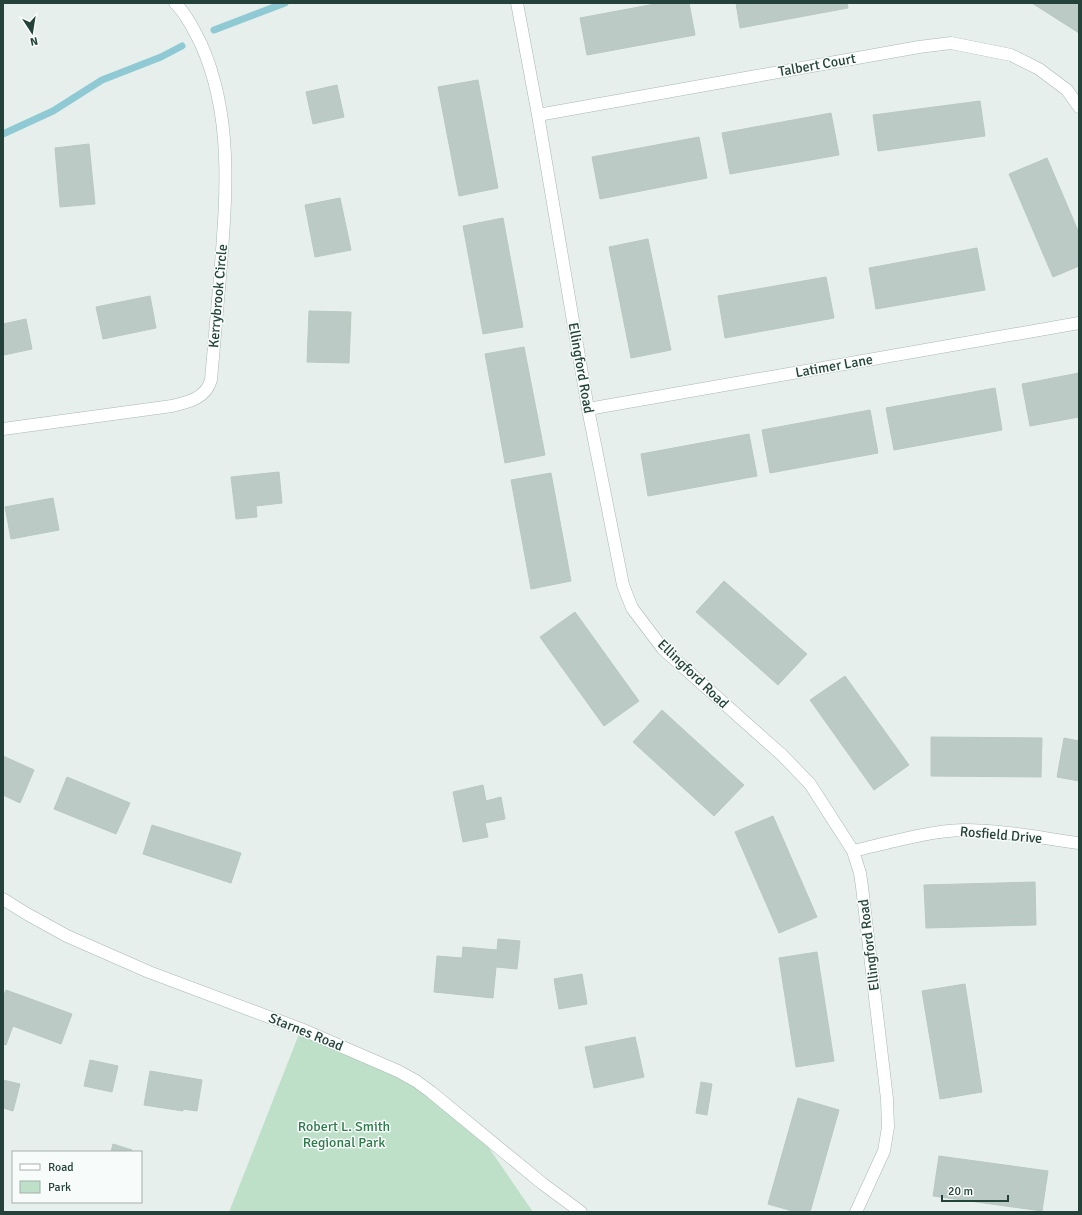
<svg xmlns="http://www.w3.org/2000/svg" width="1082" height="1215" viewBox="0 0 1082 1215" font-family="Signika,sans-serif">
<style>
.green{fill:#bfe0c8}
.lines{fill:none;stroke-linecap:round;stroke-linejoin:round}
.stream{stroke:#8ec9d4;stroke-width:7}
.building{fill:#bbcac4;stroke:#b8c9c2}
.minor-casing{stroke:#a8b8b2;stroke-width:13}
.minor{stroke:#fff;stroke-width:12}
.labels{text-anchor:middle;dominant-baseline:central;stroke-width:3;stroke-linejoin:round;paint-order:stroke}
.street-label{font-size:14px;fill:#24423a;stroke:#f7fbf9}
.park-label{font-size:14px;fill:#2d7a4b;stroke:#f7fbf9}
</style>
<rect width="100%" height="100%" fill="#e6efeb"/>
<path class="green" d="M 301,1029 L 398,1071 L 478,1132 L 533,1212 L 229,1212 Z"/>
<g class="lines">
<path class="stream" d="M 214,30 L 285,3
M 3,134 L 53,111 L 102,80 L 161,57 L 182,46"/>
</g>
<path class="building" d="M 660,3 L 689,3 L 695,35 L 587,55 L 580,18 Z
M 736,3 L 847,3 L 848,8 L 740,28 Z
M 1032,3 L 1079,3 L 1079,33 Z
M 478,80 L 498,188 L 459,196 L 438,87 Z
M 337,85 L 344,117 L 313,124 L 306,92 Z
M 980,101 L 985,136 L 878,151 L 873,115 Z
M 831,113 L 839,155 L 730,174 L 722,133 Z
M 699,137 L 707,178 L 600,199 L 592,157 Z
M 89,144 L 95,204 L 60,207 L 55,148 Z
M 1047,158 L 1079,233 L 1079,266 L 1053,277 L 1009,174 Z
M 340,198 L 351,250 L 315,257 L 305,205 Z
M 503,218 L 523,327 L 483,334 L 463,226 Z
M 648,239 L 671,350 L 631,358 L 609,247 Z
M 977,248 L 985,290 L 876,309 L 869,268 Z
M 826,277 L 834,318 L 725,338 L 718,296 Z
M 150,296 L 156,328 L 103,339 L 96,307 Z
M 309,311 L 351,312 L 349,363 L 307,362 Z
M 26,319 L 32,349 L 4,355 L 3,324 Z
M 524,347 L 545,455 L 505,463 L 485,354 Z
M 1079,373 L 1079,417 L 1030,426 L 1022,384 Z
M 995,388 L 1002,430 L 894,450 L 886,408 Z
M 870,410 L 878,453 L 770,473 L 762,430 Z
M 749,434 L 757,476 L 648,496 L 641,454 Z
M 279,472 L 282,503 L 256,506 L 257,517 L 236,519 L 231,477 Z
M 551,473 L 571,581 L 531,589 L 511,480 Z
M 53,498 L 59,530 L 11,539 L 5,507 Z
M 724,581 L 807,654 L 778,685 L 696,612 Z
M 575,612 L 639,701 L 604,726 L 540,637 Z
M 845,676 L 909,765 L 874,790 L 810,700 Z
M 662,710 L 744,785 L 714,816 L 633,742 Z
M 931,737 L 1042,738 L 1041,777 L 931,776 Z
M 1064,738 L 1079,741 L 1079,781 L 1057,777 Z
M 3,756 L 34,770 L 20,803 L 3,795 Z
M 67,777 L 130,803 L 116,834 L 54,809 Z
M 483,785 L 486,801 L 501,797 L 505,819 L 485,823 L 488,837 L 463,842 L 453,792 Z
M 773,816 L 817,917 L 779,933 L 735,832 Z
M 152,825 L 241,853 L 231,883 L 143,854 Z
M 1035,882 L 1036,925 L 926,928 L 924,885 Z
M 498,939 L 520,941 L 517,969 L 496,967 L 493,998 L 434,992 L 437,956 L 462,958 L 463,947 L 497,950 Z
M 817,952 L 834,1061 L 796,1067 L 779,958 Z
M 582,974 L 587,1004 L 559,1009 L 554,979 Z
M 965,984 L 982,1092 L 940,1099 L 922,991 Z
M 6,990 L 72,1014 L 61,1044 L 13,1026 L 6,1045 L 3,1044 L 3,997 Z
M 635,1037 L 644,1077 L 594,1088 L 585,1047 Z
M 90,1060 L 118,1066 L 112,1092 L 84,1086 Z
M 150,1071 L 202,1080 L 197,1111 L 183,1109 L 183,1111 L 144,1105 Z
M 3,1080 L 20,1084 L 13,1111 L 3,1108 Z
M 701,1082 L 712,1084 L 707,1115 L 696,1113 Z
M 798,1098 L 839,1110 L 810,1212 L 796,1212 L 768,1204 Z
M 113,1144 L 132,1150 L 131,1152 L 111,1152 Z
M 939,1156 L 1048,1171 L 1042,1211 L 933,1196 Z"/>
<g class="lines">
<g class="minor-casing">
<path id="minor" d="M 517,3 L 538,115 L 588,409 L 623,585 L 632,608 L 663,649 L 782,755 L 810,784 L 853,851 L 860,873 L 862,887 L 887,1099 L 888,1127 L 884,1151 L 856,1212
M 538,115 L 919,47 L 951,43 L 1011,55 L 1039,69 L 1067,90 L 1079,107
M 588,409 L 1079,323
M 3,429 L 172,406 C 189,402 206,398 211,380 C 214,345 217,311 220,277 C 226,199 234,117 201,44 C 194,30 186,14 175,3
M 853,851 C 888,843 927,831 964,830 C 1002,830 1041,838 1079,843
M 3,899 L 27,914 L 67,936 L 149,972 L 301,1029 L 398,1071 L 416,1081 L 431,1092 L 543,1184 L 581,1212"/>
</g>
<use href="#minor" class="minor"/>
</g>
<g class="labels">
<g class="street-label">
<text transform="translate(817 65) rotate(-10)">Talbert Court</text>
<text transform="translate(218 296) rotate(-85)">Kerrybrook Circle</text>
<text transform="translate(834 366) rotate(-10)">Latimer Lane</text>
<text transform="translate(581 368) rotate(80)">Ellingford Road</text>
<text transform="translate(693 674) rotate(44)">Ellingford Road</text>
<text transform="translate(1001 835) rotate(5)">Rosfield Drive</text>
<text transform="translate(869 945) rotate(-97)">Ellingford Road</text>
<text transform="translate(306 1032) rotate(22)">Starnes Road</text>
</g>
<g class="park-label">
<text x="344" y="1126">Robert L. Smith<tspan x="344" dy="16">Regional Park</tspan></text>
</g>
</g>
<rect width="1082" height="1215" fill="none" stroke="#24423a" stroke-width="8"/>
<rect x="12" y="1151" width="130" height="52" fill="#f7fbf9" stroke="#a3b1ad"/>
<rect x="20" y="1164" width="20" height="6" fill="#ffffff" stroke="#a3b1ad"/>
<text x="48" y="1171" font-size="12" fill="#24423a">Road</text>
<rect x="20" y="1181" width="20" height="12" fill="#bfe0c8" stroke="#a3b1ad"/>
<text x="48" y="1191" font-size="12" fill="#24423a">Park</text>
<g transform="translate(32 32) rotate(168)" stroke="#f7fbf9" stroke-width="3" paint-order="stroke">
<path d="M0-3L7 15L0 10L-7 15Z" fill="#24423a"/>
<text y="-6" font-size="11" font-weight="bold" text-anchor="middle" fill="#24423a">N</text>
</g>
<path d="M942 1195v6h66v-6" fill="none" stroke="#24423a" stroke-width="2"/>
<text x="948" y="1195" font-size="12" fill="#24423a" stroke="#f7fbf9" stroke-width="3" paint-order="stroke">20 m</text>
</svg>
